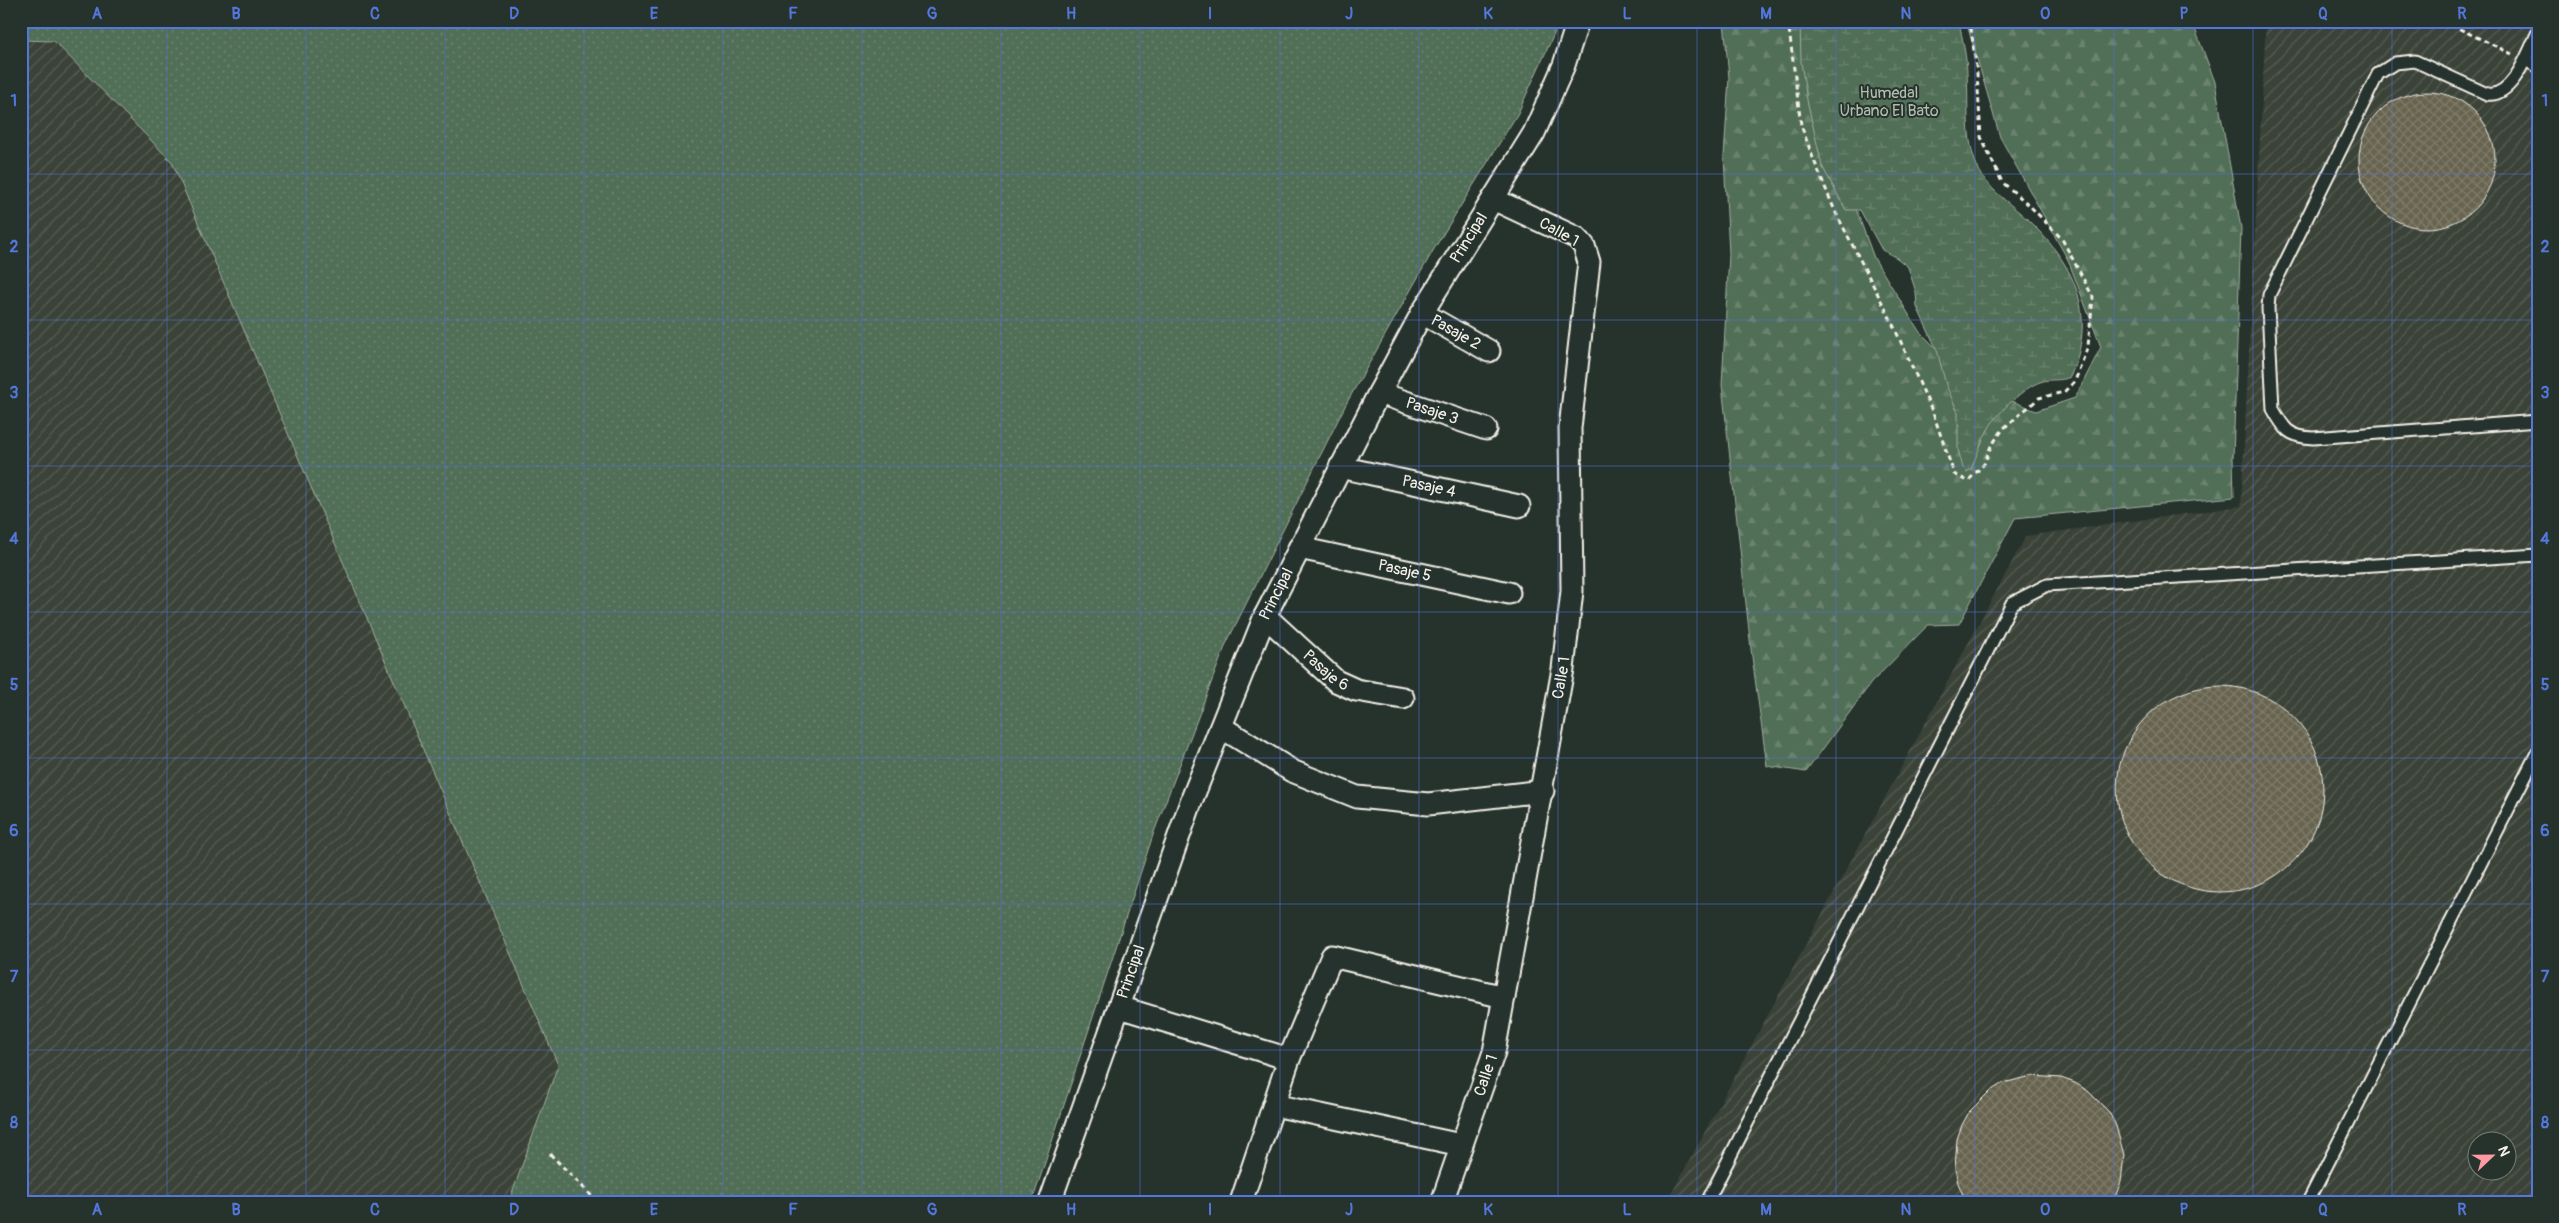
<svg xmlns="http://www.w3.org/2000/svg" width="2559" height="1223" viewBox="0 0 2559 1223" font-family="Pangolin,sans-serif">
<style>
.industrial{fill:url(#industrial-furrows);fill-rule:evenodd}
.grass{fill:url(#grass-dots);stroke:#a2b0a0}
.forest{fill:url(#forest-firs);stroke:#a2b0a0}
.wetland{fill:url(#wetland-marsh);stroke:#a2b0a0}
.building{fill:url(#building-cross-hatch);stroke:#f4f1e8}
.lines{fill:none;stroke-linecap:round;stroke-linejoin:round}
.lane-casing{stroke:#f4f1e8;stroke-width:15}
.street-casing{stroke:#f4f1e8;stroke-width:25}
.path{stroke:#f4f1e8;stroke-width:3;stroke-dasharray:5 4;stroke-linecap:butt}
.lane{stroke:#26332d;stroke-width:11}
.street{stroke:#26332d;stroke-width:21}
.grid{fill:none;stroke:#5377dc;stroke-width:1;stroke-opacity:0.55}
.labels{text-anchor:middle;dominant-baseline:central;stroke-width:4;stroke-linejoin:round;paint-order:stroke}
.park-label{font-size:16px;fill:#b3bdae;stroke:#26332d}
.street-label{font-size:16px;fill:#f4f1e8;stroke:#26332d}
.neatline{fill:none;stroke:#5377dc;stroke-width:2}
.grid-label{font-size:16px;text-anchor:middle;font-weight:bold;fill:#5377dc}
</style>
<defs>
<pattern id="industrial-furrows" width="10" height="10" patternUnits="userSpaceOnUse" patternTransform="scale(1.25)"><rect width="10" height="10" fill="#3a4238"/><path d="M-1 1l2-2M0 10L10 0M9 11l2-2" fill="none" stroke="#575e55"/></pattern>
<pattern id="grass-dots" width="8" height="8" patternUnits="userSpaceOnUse" patternTransform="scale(1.25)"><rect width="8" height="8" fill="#516e57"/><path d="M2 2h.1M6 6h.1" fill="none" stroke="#6b836f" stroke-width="1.8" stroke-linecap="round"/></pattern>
<pattern id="forest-firs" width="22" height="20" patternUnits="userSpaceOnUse" patternTransform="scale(1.25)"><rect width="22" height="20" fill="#516e57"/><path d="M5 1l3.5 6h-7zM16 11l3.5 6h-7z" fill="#6b836f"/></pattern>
<pattern id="wetland-marsh" width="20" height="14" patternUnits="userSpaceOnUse" patternTransform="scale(1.25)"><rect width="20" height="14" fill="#516e57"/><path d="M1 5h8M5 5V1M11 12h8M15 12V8" fill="none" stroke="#6b836f"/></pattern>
<pattern id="building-cross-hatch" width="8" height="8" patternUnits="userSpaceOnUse" patternTransform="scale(1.25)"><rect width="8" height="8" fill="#676450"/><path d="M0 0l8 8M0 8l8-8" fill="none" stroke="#7d7b69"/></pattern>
</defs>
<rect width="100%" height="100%" fill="#26332d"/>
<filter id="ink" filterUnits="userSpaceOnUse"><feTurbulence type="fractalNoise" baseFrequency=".02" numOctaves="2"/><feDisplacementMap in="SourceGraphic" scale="10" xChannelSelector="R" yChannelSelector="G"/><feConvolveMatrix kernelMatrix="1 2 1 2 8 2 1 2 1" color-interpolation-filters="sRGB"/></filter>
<g filter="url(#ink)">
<path class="industrial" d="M 2266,21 L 2538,21 L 2538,1202 L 1667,1202 L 2026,536 L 2241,506 ZM 2476,1140 L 2506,1140 L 2506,1170 L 2476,1170 Z
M 21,40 L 54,41 L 172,162 L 558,1065 L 509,1202 L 21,1202 Z"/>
<path class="grass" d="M 21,21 L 1560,21 L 1518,113 L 1434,249 L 1346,404 L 1226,644 L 1154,832 L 1032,1202 L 509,1202 L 558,1065 L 172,162 L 54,41 L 21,40 Z"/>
<path class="forest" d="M 1724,21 L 1809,21 L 1842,171 L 1874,258 L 1919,331 L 1972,384 L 2036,411 L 2075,398 L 2101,347 L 2068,260 L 2000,137 L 1966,21 L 2192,21 L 2215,82 L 2241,228 L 2233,458 L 2234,497 L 2015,518 L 1959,624 L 1928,625 L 1871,683 L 1806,772 L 1767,766 L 1751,649 L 1722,385 L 1729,254 L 1724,157 L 1729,78 Z"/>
<path class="wetland" d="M 1800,21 L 1959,21 C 1962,39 1967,57 1967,74 C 1969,103 1965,134 1975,161 C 1986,191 2012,203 2033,225 C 2077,268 2097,318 2070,377 C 2060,382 2051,378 2040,382 C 2023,388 2000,411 1990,426 C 1982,439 1977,455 1971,469 L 1967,472 L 1963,468 L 1958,449 L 1958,413 L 1946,385 L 1937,350 L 1917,307 L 1916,292 L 1908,267 L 1897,258 L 1882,250 L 1860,210 L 1846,210 L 1822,166 L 1807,100 L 1801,62 Z"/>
<path class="building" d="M2359 160a68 68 0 1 1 136 0a68 68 0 1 1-136 0Z
M2117 789a103 103 0 1 1 206 0a103 103 0 1 1-206 0Z
M 2032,1076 L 2061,1078 L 2075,1083 L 2088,1091 L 2109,1112 L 2116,1126 L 2124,1155 L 2121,1182 L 2113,1202 L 1966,1202 L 1958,1183 L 1955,1169 L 1957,1139 L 1962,1125 L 1969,1112 L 1990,1091 L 2003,1083 Z"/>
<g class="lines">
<g class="lane-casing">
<path id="lane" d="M 2538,32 C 2528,52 2513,98 2487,94 L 2415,61 L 2395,63 L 2378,74 L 2269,295 L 2268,308 L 2273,409 C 2284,429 2289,437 2313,438 L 2538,421
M 2525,60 L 2538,67
M 1707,1202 L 2012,603 L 2047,585 L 2538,555
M 2308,1202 L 2538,751"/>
</g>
<g class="street-casing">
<g id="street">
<path id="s1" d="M 1422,313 L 1489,351"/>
<path id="s2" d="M 1379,393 L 1486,429"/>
<path id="s3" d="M 1340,467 L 1519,506"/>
<path id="s4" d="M 1299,548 L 1509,593"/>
<path id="s5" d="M 1265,616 L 1336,681 L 1356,690 L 1403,698"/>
<path d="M 1221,727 L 1292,771 L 1357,797 L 1428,804 L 1543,791"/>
<path d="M 1119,1007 L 1289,1059"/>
<path d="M 1274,1105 L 1461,1145"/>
<path id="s6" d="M 1050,1202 L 1192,799 L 1265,616 L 1379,393 L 1422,313 L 1534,133 L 1564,65 L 1578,21"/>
<path d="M 1241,1202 L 1289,1059 L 1332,956 L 1504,997"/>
<path id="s7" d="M 1442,1202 L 1494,1052 L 1563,669 L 1572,591 L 1570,428 L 1589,262 L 1584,246 L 1577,238 L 1493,199"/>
</g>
</g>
<path class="path" d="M 1788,21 L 1801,125 L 1813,158 L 1835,211 L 1890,318 L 1933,413 L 1954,474 L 1968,481 L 1984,464 L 1991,446 L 2004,428 L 2039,398 L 2064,392 L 2075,381 L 2088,346 L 2093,297 L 2062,239 L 2028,204 L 2002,182 L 1981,137 L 1977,74 L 1970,21
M 2443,21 L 2512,54
M 550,1154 L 590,1194 L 594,1202"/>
<use href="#lane" class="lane"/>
<use href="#street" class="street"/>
</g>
</g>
<path class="grid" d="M 167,21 L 167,1202M 306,21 L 306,1202M 445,21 L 445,1202M 584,21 L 584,1202M 723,21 L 723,1202M 862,21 L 862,1202M 1001,21 L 1001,1202M 1140,21 L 1140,1202M 1280,21 L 1280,1202M 1419,21 L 1419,1202M 1558,21 L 1558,1202M 1697,21 L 1697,1202M 1836,21 L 1836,1202M 1975,21 L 1975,1202M 2114,21 L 2114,1202M 2253,21 L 2253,1202M 2392,21 L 2392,1202M 21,174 L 2538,174M 21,320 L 2538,320M 21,466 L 2538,466M 21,612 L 2538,612M 21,758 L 2538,758M 21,904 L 2538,904M 21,1050 L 2538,1050"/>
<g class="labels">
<g class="park-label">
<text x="1889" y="93">Humedal<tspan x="1889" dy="18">Urbano El Bato</tspan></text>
</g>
<g class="street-label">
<text transform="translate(1559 232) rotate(29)">Calle 1</text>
<text stroke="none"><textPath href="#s6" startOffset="1054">Principal</textPath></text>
<text stroke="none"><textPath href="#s1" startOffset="39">Pasaje 2</textPath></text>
<text stroke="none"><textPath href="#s2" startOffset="56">Pasaje 3</textPath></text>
<text stroke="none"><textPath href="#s3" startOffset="91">Pasaje 4</textPath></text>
<text stroke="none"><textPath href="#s4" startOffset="108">Pasaje 5</textPath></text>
<text stroke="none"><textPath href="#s6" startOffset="649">Principal</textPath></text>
<text stroke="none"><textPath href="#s5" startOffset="82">Pasaje 6</textPath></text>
<text stroke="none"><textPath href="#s7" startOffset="539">Calle 1</textPath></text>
<text stroke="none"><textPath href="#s6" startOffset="244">Principal</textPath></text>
<text stroke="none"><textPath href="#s7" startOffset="134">Calle 1</textPath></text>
</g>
</g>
<rect width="2559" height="1223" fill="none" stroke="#26332d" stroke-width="55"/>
<g transform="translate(2492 1156) rotate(68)"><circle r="24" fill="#26332d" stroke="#787f78"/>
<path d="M0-4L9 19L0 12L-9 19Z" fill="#ff9aa2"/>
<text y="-8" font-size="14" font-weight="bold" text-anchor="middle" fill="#f4f1e8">N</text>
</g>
<rect x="28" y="28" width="2504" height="1168" class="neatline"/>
<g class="grid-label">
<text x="97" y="19">A</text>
<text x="236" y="19">B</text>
<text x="375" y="19">C</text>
<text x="514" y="19">D</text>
<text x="654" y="19">E</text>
<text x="793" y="19">F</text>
<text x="932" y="19">G</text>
<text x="1071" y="19">H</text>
<text x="1210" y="19">I</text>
<text x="1349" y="19">J</text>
<text x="1488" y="19">K</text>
<text x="1627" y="19">L</text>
<text x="1766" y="19">M</text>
<text x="1906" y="19">N</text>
<text x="2045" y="19">O</text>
<text x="2184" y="19">P</text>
<text x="2323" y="19">Q</text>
<text x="2462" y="19">R</text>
<text x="14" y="106">1</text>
<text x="2545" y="106">1</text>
<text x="14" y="252">2</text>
<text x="2545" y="252">2</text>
<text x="14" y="398">3</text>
<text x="2545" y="398">3</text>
<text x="14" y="544">4</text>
<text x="2545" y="544">4</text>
<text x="14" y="690">5</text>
<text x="2545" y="690">5</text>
<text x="14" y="836">6</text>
<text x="2545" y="836">6</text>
<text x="14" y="982">7</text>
<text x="2545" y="982">7</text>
<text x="14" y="1128">8</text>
<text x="2545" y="1128">8</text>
<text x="97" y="1215">A</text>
<text x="236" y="1215">B</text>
<text x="375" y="1215">C</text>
<text x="514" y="1215">D</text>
<text x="654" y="1215">E</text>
<text x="793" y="1215">F</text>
<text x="932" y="1215">G</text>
<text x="1071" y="1215">H</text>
<text x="1210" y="1215">I</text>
<text x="1349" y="1215">J</text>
<text x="1488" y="1215">K</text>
<text x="1627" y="1215">L</text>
<text x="1766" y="1215">M</text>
<text x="1906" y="1215">N</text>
<text x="2045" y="1215">O</text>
<text x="2184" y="1215">P</text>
<text x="2323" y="1215">Q</text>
<text x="2462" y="1215">R</text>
</g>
</svg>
